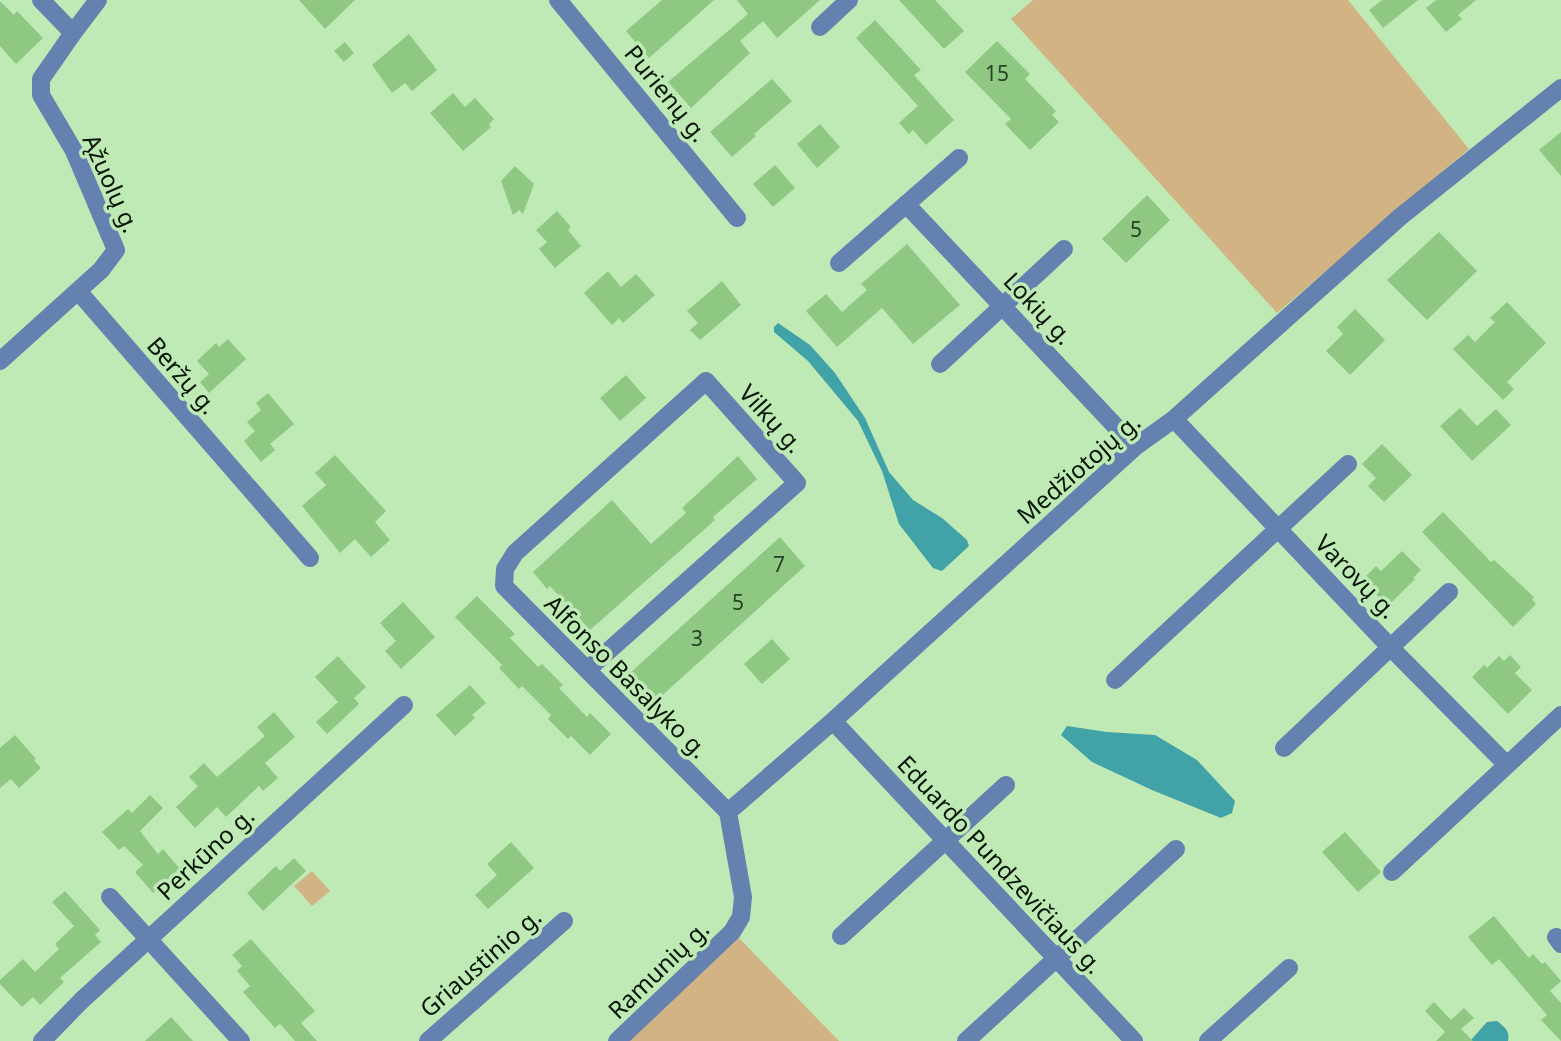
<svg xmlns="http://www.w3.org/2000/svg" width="1561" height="1041" viewBox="0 0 1561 1041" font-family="'Noto Sans',sans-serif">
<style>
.green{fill:#d2b484}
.water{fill:#41a2a7}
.building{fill:#8fc882}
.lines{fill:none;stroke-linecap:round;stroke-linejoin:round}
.minor{stroke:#6581af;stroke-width:18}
.labels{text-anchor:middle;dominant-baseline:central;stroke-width:7;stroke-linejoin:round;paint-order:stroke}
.number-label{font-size:21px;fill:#284224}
.street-label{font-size:24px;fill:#061504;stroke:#bfeab5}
</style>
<rect width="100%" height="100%" fill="#bfeab5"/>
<path class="green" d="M 1033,0 L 1348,0 L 1469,149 L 1277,313 L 1011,19 Z
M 312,871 L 330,891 L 312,906 L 294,886 Z
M 739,938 L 839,1041 L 628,1041 Z"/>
<path class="water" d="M 778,323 L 810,345 L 835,373 L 865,418 L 889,472 L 913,500 L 942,518 L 967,540 L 969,546 L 942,571 L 933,568 L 899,524 L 882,471 L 858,421 L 808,361 L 774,332 L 774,327 Z
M 1067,726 L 1107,732 L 1155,735 L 1197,760 L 1235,801 L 1232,813 L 1221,818 L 1152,790 L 1092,762 L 1061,735 Z
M 1497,1021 C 1505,1027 1510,1031 1508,1041 L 1470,1041 L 1487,1022 Z"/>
<path class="building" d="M 299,0 L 355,0 L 325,29 Z
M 662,0 L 714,0 L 649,58 L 626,31 Z
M 737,0 L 820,0 L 777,38 L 763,21 L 740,41 L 750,53 L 691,108 L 668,82 L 748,14 Z
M 899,0 L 935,0 L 964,31 L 944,49 Z
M 1382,0 L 1418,0 L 1383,28 L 1369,10 Z
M 1436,0 L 1476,0 L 1458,15 L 1462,19 L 1446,32 L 1426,8 Z
M 0,1 L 14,15 L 17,11 L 43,38 L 16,64 L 0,46 Z
M 875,20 L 921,70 L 914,75 L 954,120 L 926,145 L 913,130 L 909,134 L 899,123 L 918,106 L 856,38 Z
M 409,34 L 437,70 L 412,91 L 405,83 L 392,93 L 372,65 Z
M 997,41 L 1030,74 L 1025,79 L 1056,111 L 1052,115 L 1059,122 L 1030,150 L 1005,124 L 1011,119 L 965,72 Z
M 345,42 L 354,53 L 344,62 L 334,51 Z
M 772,79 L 792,101 L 754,134 L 756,136 L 732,157 L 710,132 Z
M 453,93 L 465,107 L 475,98 L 494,119 L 489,124 L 491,127 L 463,151 L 430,113 Z
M 820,124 L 840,147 L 817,168 L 797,144 Z
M 1561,132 L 1561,176 L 1539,150 Z
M 775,165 L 795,188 L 773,207 L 753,184 Z
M 515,166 L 534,184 L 523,214 L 519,210 L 513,215 L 501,181 Z
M 1147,195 L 1170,220 L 1126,263 L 1102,239 Z
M 557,211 L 571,227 L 568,230 L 581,246 L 555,268 L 539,249 L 547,242 L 536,230 Z
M 1439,232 L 1477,271 L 1427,320 L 1387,280 Z
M 907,244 L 960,305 L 913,344 L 882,308 L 837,347 L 806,311 L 826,294 L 842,312 L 867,290 L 861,284 Z
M 608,271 L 621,287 L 636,274 L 655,295 L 623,323 L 619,318 L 612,325 L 584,293 Z
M 722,281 L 741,305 L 700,340 L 690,330 L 698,323 L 687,311 Z
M 1507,302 L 1546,343 L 1507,382 L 1514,389 L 1503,400 L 1453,349 L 1468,335 L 1475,342 L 1495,322 L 1490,318 Z
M 1355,309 L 1385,340 L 1350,375 L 1326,351 L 1343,334 L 1337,327 Z
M 228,339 L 246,359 L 209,393 L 200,382 L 209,374 L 197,361 L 216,343 L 219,347 Z
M 626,375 L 646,398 L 620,421 L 600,398 Z
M 268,393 L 294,424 L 270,444 L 275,450 L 261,462 L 244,441 L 255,431 L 247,422 L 261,410 L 256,403 Z
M 1460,408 L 1477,426 L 1496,409 L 1511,425 L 1472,461 L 1440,426 Z
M 1382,444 L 1412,475 L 1384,502 L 1368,486 L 1376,478 L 1362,464 Z
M 335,455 L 386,511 L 375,522 L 390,540 L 371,557 L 355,539 L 340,553 L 302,506 L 326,485 L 315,473 Z
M 738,456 L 757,479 L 713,517 L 715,520 L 590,630 L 550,586 L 547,589 L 533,572 L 612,500 L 651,544 L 686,513 L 682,508 Z
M 1443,512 L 1491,562 L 1494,560 L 1534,597 L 1532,599 L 1536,604 L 1513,627 L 1422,532 Z
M 780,537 L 805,566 L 656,701 L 630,673 Z
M 1402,551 L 1421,570 L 1413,578 L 1415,579 L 1388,606 L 1362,580 L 1376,566 L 1381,571 Z
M 477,596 L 515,634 L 510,638 L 538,667 L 542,664 L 563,685 L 559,688 L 587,717 L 590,713 L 611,734 L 590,755 L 571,736 L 568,739 L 548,719 L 551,715 L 522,686 L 519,689 L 499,668 L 502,665 L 455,617 Z
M 403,602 L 435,637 L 401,669 L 385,651 L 396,641 L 380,623 Z
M 772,639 L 790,659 L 762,684 L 744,664 Z
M 1510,655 L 1521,667 L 1515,673 L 1532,690 L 1508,714 L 1472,677 L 1484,665 L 1487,668 L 1499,656 L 1504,661 Z
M 338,656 L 366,687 L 354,698 L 359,704 L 327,734 L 316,722 L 338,702 L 315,677 Z
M 470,685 L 486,703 L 472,715 L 475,718 L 455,736 L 436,715 Z
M 274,712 L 295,737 L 265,763 L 278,778 L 263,791 L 259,786 L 226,817 L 217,807 L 195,828 L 176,807 L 198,786 L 189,777 L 204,763 L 217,777 L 265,736 L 257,727 Z
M 15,735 L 36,759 L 34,760 L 41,768 L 19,788 L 11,779 L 0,788 L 0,748 Z
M 150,795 L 163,808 L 140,831 L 158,854 L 163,849 L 180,869 L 153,893 L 135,872 L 143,865 L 124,846 L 119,850 L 102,832 L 128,809 L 132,813 Z
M 1345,832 L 1381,872 L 1358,892 L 1322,852 Z
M 511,842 L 534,868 L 488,909 L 475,895 L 497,875 L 487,864 Z
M 294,858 L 306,871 L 263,911 L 247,893 L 276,866 L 280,871 Z
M 65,891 L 100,930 L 95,935 L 101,942 L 60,978 L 64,982 L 40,1005 L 33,997 L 22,1007 L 0,984 L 0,980 L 23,959 L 35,972 L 59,949 L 55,944 L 74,926 L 52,902 Z
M 1494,916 L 1529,958 L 1533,954 L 1542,964 L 1545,962 L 1561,981 L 1550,991 L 1561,1003 L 1561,1041 L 1541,1020 L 1547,1015 L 1499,959 L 1492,965 L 1468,937 Z
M 251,939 L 315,1011 L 301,1023 L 317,1041 L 295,1041 L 280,1024 L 275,1028 L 243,992 L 250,986 L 237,971 L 242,966 L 232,955 Z
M 1434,1002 L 1451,1020 L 1464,1008 L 1474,1018 L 1461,1029 L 1473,1041 L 1436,1041 L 1445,1032 L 1425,1011 Z
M 171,1017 L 193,1041 L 145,1041 Z"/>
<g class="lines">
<path class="minor" d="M 41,0 L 73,33 L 98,0
M 558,0 L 737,218
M 820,27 L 849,0
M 906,204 L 1135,447
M 839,263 L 959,158
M 78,291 L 310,558
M 0,361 L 101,270 L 116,250 L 74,151 L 41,95 L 41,79 L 73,33
M 940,364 L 1064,249
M 1174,419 L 1391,648 L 1507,765
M 587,670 L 797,483 L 706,381 L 515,553 L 505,569 L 504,586 L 728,812
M 1115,680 L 1348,464
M 833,721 L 1134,1041
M 1284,748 L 1449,592
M 1392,872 L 1561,715
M 110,897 L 241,1041
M 841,936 L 1006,785
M 1556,937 L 1561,944
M 42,1041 L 81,1001 L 404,705
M 428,1041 L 564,921
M 617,1041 L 732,932 L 741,917 L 743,897 L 728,812 L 833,721 L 1135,447 L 1174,419 L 1400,217 L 1561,88
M 966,1041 L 1176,849
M 1208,1041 L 1289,968"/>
</g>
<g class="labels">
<g class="number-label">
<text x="997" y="73">15</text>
<text x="1136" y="229">5</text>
<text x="779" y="564">7</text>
<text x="738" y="602">5</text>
<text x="697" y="638">3</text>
</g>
<g class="street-label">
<text transform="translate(667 93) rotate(51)">Purienų g.</text>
<text transform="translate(112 183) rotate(66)">Ąžuolų g.</text>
<text transform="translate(1039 308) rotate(47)">Lokių g.</text>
<text transform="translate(183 375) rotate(49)">Beržų g.</text>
<text transform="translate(772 418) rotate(48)">Vilkų g.</text>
<text transform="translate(1078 468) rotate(-41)">Medžiotojų g.</text>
<text transform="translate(1357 576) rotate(46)">Varovų g.</text>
<text transform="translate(627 676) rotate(45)">Alfonso Basalyko g.</text>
<text transform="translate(205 853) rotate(-43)">Perkūno g.</text>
<text transform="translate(1001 864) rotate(47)">Eduardo Pundzevičiaus g.</text>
<text transform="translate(480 962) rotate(-41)">Griaustinio g.</text>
<text transform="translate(658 969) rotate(-44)">Ramunių g.</text>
</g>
</g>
</svg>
